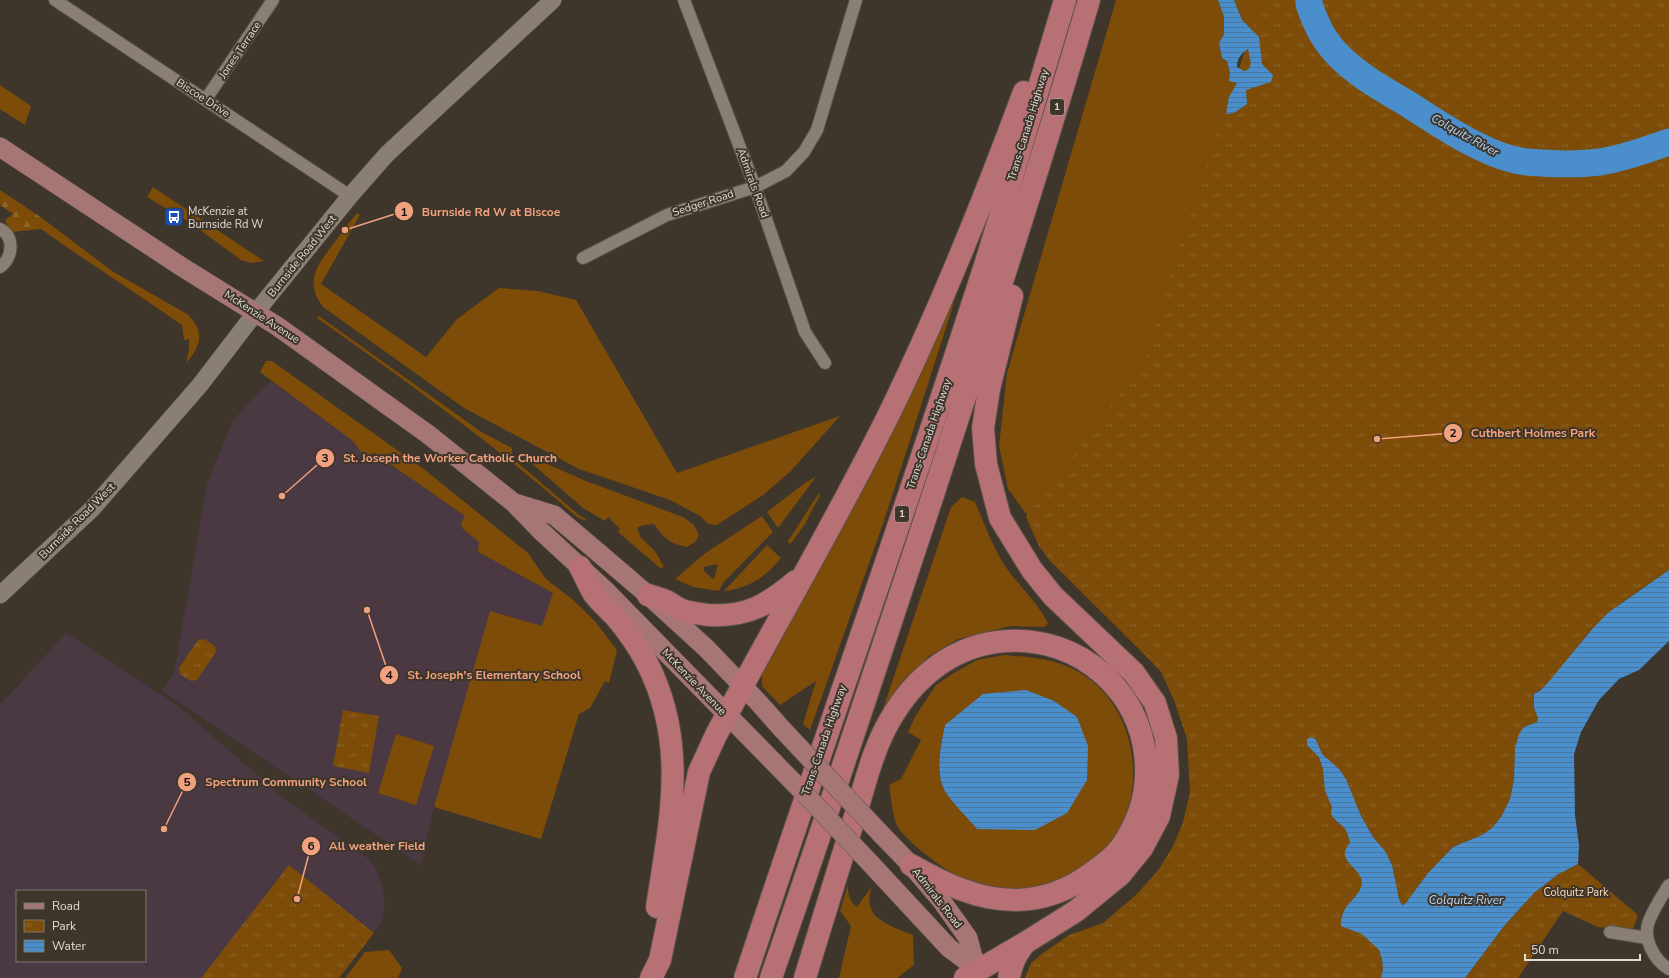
<svg xmlns="http://www.w3.org/2000/svg" width="1669" height="978" viewBox="0 0 1669 978" font-family="'Nunito Sans',sans-serif">
<style>
.education{fill:#4a3842;fill-rule:evenodd}
.grass{fill:#7c4c08;fill-rule:evenodd}
.forest{fill:url(#forest-firs)}
.park{fill:url(#park-tufts)}
.water{fill:url(#water-rules);fill-rule:evenodd}
.lines{fill:none;stroke-linecap:round;stroke-linejoin:round}
.river{stroke:#4a8fcb;stroke-width:27}
.street-casing{stroke:#5a514a;stroke-width:14}
.secondary-casing{stroke:#5a514a;stroke-width:18}
.primary-casing{stroke:#5a514a;stroke-width:20}
.highway-casing{stroke:#5a514a;stroke-width:24}
.street{stroke:#8a7f74;stroke-width:12}
.secondary{stroke:#8a7f74;stroke-width:17}
.primary{stroke:#a57673;stroke-width:19}
.highway{stroke:#b77073;stroke-width:22}
.primary-bridge-casing{stroke:#5a514a;stroke-width:20;stroke-linecap:butt}
.primary-bridge{stroke:#a57673;stroke-width:19}
.labels{text-anchor:middle;dominant-baseline:central;stroke-width:4;stroke-linejoin:round;paint-order:stroke}
.shield{fill:#3e352b;stroke:#b0a9a2;stroke-width:1}
.shield-label{font-size:10px;font-weight:bold;fill:#e1dbd5}
.street-label{font-size:11px;fill:#e1dbd5;stroke:#3e352b}
.poi-label{font-size:11px;fill:#e1dbd5;stroke:#3e352b;text-anchor:start}
.park-label{font-size:11px;fill:#fdb;stroke:#3e352b}
.water-label{font-size:12px;font-style:italic;fill:#b5d7f8;stroke:#3e352b}
.leader{fill:none;stroke:#f1a17d;stroke-width:1.5}
.callout-dot{fill:#f1a17d;stroke:#3e352b;stroke-width:1.5}
.mark-label{font-size:12px;text-anchor:middle;font-weight:bold;fill:#111}
.callout-label{font-size:12px;text-anchor:middle;font-weight:bold;fill:#f1a17d;stroke:#3e352b;stroke-width:4;stroke-linejoin:round;paint-order:stroke}
</style>
<defs>
<pattern id="forest-firs" width="22" height="20" patternUnits="userSpaceOnUse"><rect width="22" height="20" fill="#7c4c08"/><path d="M5 1l3.5 6h-7zM16 11l3.5 6h-7z" fill="#8e652b"/></pattern>
<pattern id="park-tufts" width="24" height="20" patternUnits="userSpaceOnUse"><rect width="24" height="20" fill="#7c4c08"/><path d="M3 7l-1-3M5 7V3M7 7l1-3M15 17l-1-3M17 17v-4M19 17l1-3" fill="none" stroke="#8e652b"/></pattern>
<pattern id="water-rules" width="6" height="5" patternUnits="userSpaceOnUse"><rect width="6" height="5" fill="#4a8fcb"/><path d="M0 2.5h6" fill="none" stroke="#4878a1"/></pattern>
</defs>
<rect width="100%" height="100%" fill="#3e352b"/>
<path class="education" d="M 271,380 L 353,441 L 363,455 L 365,462 L 373,452 L 485,530 L 478,552 L 553,593 L 541,839 L 434,807 L 421,865 L 162,691 L 174,673 L 207,484 L 233,420 Z
M 66,633 L 177,705 L 286,800 L 369,859 L 375,867 L 383,889 L 385,902 L 381,924 L 339,978 L 0,978 L 0,705 ZM 17,891 L 145,891 L 145,961 L 17,961 Z"/>
<path class="grass" d="M 1116,0 L 1218,0 L 1224,17 L 1224,34 L 1219,43 L 1222,58 L 1227,61 L 1230,73 L 1237,83 L 1226,114 L 1259,37 L 1242,20 L 1234,0 L 1298,0 L 1381,978 L 1216,728 L 1044,538 L 1008,489 L 999,446 L 1007,373 Z
M 0,85 L 31,106 L 25,125 L 0,109 Z
M 153,187 L 264,261 L 251,263 L 241,260 L 192,224 L 147,197 Z
M 357,213 L 360,215 L 321,284 L 426,357 L 457,319 L 499,288 L 538,291 L 576,300 L 677,473 L 840,416 L 791,471 L 763,495 L 717,525 L 708,524 L 700,516 L 670,500 L 579,469 L 464,408 L 323,307 C 304,282 317,265 334,243 C 341,233 349,223 357,213 Z
M 42,218 L 112,271 L 187,314 C 205,331 202,345 186,363 L 189,350 L 189,339 L 184,340 L 182,325 C 135,292 87,262 41,229 Z
M 959,281 L 952,309 L 884,521 L 810,730 L 803,724 L 816,681 L 780,705 L 762,686 L 762,674 Z
M 319,316 L 480,431 L 512,448 L 512,458 L 579,515 L 586,519 L 586,521 L 577,517 C 495,445 406,381 317,318 Z
M 266,361 L 272,361 L 425,470 L 528,553 L 546,579 L 572,599 L 594,620 L 617,650 L 609,683 L 605,681 L 590,708 L 579,714 L 541,839 L 434,807 L 490,611 L 542,626 L 553,593 L 478,552 L 479,542 L 462,528 L 461,524 L 465,516 L 373,452 L 366,463 L 363,455 L 353,441 L 260,372 Z
M 529,456 L 586,481 L 683,517 L 694,525 L 699,535 L 696,541 L 687,547 C 668,543 665,539 654,524 L 644,525 L 637,528 L 641,538 L 655,551 L 664,567 L 660,568 L 618,532 L 620,529 L 608,517 L 605,521 L 583,508 L 528,460 Z
M 816,477 L 778,528 L 767,512 L 805,483 Z
M 819,493 L 820,495 L 805,524 L 792,542 L 789,544 L 788,541 Z
M 962,497 L 975,502 C 985,525 993,548 1007,569 C 1020,587 1038,603 1048,623 L 1045,627 L 1011,626 L 958,639 L 929,656 L 898,690 L 880,718 L 951,507 Z
M 762,516 L 773,532 L 723,583 L 719,591 L 693,587 L 675,579 L 704,554 ZM 718,564 L 714,579 L 713,579 L 704,571 L 704,567 Z
M 767,545 L 781,558 C 766,577 749,588 724,591 Z
M 1004,655 C 1026,657 1048,658 1069,667 C 1129,693 1150,774 1119,829 C 1114,838 1106,849 1099,856 C 1095,860 1056,885 1051,886 C 1044,888 1006,892 999,891 C 985,890 966,881 954,874 C 941,867 900,837 896,823 C 892,811 891,797 889,785 L 901,779 L 921,740 L 908,732 L 916,715 L 936,685 L 952,674 L 977,660 ZM 945,725 L 977,829 C 967,817 955,806 946,793 C 934,775 941,745 945,725 Z
M 396,734 L 434,746 L 416,805 L 378,793 Z
M 848,885 C 848,895 849,901 857,907 L 872,886 C 868,896 868,911 878,918 C 886,925 903,931 913,935 L 914,965 L 897,978 L 839,978 L 851,926 L 840,911 Z
M 389,950 L 402,968 L 398,978 L 345,978 L 365,952 Z"/>
<path class="forest" d="M 0,190 L 42,218 L 41,229 L 11,232 L 5,220 L 13,214 L 0,205 Z"/>
<path class="park" d="M 1262,0 L 1669,0 L 1669,570 C 1643,588 1615,605 1593,628 C 1575,647 1555,682 1534,694 L 1534,708 L 1538,718 L 1537,722 L 1524,727 L 1515,748 L 1514,779 L 1510,799 L 1501,817 L 1492,828 L 1482,835 L 1453,847 L 1428,873 L 1405,904 L 1402,905 C 1395,893 1396,878 1392,866 C 1388,853 1378,846 1372,835 C 1362,817 1356,797 1346,779 C 1339,766 1324,760 1319,746 L 1310,749 L 1319,757 L 1323,769 L 1325,791 L 1332,807 L 1333,818 C 1344,826 1347,829 1350,843 C 1348,845 1345,849 1345,851 C 1342,863 1361,871 1362,881 C 1363,891 1351,901 1345,908 L 1350,930 L 1362,934 L 1379,950 L 1382,959 L 1383,969 L 1381,978 L 1025,978 L 1031,963 L 1043,953 L 1069,935 L 1103,923 L 1137,894 L 1159,869 L 1173,846 L 1183,822 L 1190,792 L 1187,739 L 1174,700 L 1161,672 L 1143,653 L 1051,562 L 1039,546 L 1026,517 L 1145,361 L 1166,287 Z
M 204,639 L 215,646 L 216,652 L 197,680 L 191,681 L 180,674 L 179,668 L 198,640 Z
M 343,710 L 379,716 L 369,773 L 333,766 Z
M 1578,864 L 1638,915 L 1632,931 L 1598,927 L 1563,911 L 1518,978 L 1465,978 L 1504,926 L 1534,893 L 1557,875 Z
M 289,865 L 374,933 L 339,978 L 201,978 Z"/>
<path class="water" d="M 1218,0 L 1234,0 L 1242,20 L 1259,37 L 1262,64 L 1273,75 L 1271,82 L 1246,90 L 1247,104 L 1234,113 L 1226,114 L 1229,97 L 1237,83 L 1229,81 L 1230,73 L 1227,61 L 1222,58 L 1219,43 L 1224,34 L 1224,17 ZM 1248,49 L 1251,64 L 1248,70 L 1244,71 L 1237,67 C 1237,58 1241,54 1248,49 Z
M 1669,570 L 1669,641 L 1639,670 L 1619,679 L 1599,700 L 1581,732 L 1574,754 L 1575,815 L 1579,845 L 1578,864 L 1557,875 L 1534,893 L 1504,926 L 1465,978 L 1381,978 L 1383,969 L 1382,959 L 1379,950 L 1362,934 L 1341,926 C 1340,904 1360,899 1362,883 C 1363,871 1342,863 1345,851 C 1346,849 1348,845 1350,843 C 1346,822 1340,828 1331,814 L 1332,807 L 1325,791 L 1323,769 L 1319,757 L 1307,745 L 1307,739 L 1312,737 L 1316,740 L 1322,754 L 1339,769 L 1346,779 L 1361,816 L 1373,837 L 1385,851 L 1392,865 L 1399,899 L 1402,905 L 1405,904 L 1428,873 L 1453,847 L 1482,835 L 1492,828 L 1501,817 L 1510,799 L 1514,779 L 1515,748 L 1519,734 L 1524,727 L 1537,722 L 1538,718 L 1534,708 L 1534,694 L 1541,690 L 1551,679 L 1593,628 L 1609,612 Z
M 1026,690 L 1054,701 L 1077,717 L 1088,746 L 1087,780 L 1067,813 L 1035,830 L 977,829 C 967,817 955,806 946,793 C 934,774 941,745 945,725 L 983,694 Z"/>
<g class="lines">
<path class="river" d="M 1309,0 L 1309,4 C 1316,24 1322,38 1337,54 C 1357,75 1383,89 1408,104 C 1441,125 1488,158 1527,162 C 1550,164 1576,165 1599,162 C 1622,159 1648,149 1669,142"/>
<g class="street-casing">
<path id="street" d="M 55,0 L 350,196
M 684,0 L 755,187 L 805,332 L 825,363
M 206,99 L 273,0
M 0,229 C 15,236 13,258 0,267
M 583,258 L 667,215 L 755,187 L 786,171 L 804,152 L 817,130 L 856,0
M 1669,885 C 1662,896 1654,908 1649,921 C 1642,938 1654,960 1669,969
M 1610,932 L 1647,938"/>
</g>
<g class="secondary-casing">
<path id="secondary" d="M 0,595 L 92,509 L 200,385 L 256,312 L 350,196 L 387,154 L 553,0"/>
</g>
<g class="primary-casing">
<path id="primary" d="M 0,147 L 182,267 L 277,326 L 429,435 L 514,503 L 542,532 L 604,589 L 805,794
M 515,503 L 554,515 L 593,548 L 648,595 L 706,648 L 759,703 L 782,729
M 881,834 L 911,865 L 941,900 L 968,938 L 977,972
M 871,864 L 949,948 L 968,962 L 977,972"/>
</g>
<g class="highway-casing">
<path id="highway" d="M 580,567 C 585,576 589,586 594,594 C 600,602 608,609 615,616 C 627,630 638,646 646,661 C 689,743 670,821 657,907
M 648,595 C 654,597 660,598 666,601 C 671,603 676,608 682,610 C 690,613 701,614 709,615 C 748,617 767,605 796,581
M 651,978 L 660,960 L 699,772 L 716,735 C 774,626 837,520 891,410 C 941,307 984,200 1024,92
M 745,978 C 824,739 909,502 986,262 C 1013,175 1039,88 1065,0
M 771,978 C 826,819 879,658 932,498 C 986,332 1040,167 1089,0
M 805,978 C 822,922 839,866 857,810 C 866,780 874,747 890,720 C 915,676 955,644 1007,641 C 1042,639 1076,650 1103,674 C 1153,719 1160,792 1121,847 C 1113,858 1100,867 1089,875 C 1068,890 1044,899 1018,900 C 979,901 943,883 911,865
M 965,978 L 1025,943 L 1076,911 L 1120,875 L 1142,848 L 1159,816 L 1168,775 L 1166,738 L 1155,703 L 1134,673 L 1053,596 L 1032,570 L 1000,518 L 986,464 L 983,428 L 989,389 L 1012,296
M 1009,978 C 1011,964 1016,955 1024,944"/>
</g>
<use href="#street" class="street"/>
<use href="#secondary" class="secondary"/>
<use href="#primary" class="primary"/>
<use href="#highway" class="highway"/>
<g class="primary-bridge-casing">
<path id="primary-bridge" d="M 782,729 L 881,834
M 805,794 L 871,864"/>
</g>
<use href="#primary-bridge" class="primary-bridge"/>
</g>
<defs>
<g id="bus-square" transform="scale(1)"><rect x="-9" y="-9" width="18" height="18" rx="4" fill="#1a4fb4" stroke="#3e352b"/><path d="M-5-6H5V4H4V6H2V4H-2V6H-4V4H-5ZM-3.5-4V0h7V-4ZM-3.5 1.2v1.5H-2V1.2ZM2 1.2v1.5H3.5V1.2Z" fill="#fff"/></g>
</defs>
<g fill-rule="evenodd">
<use href="#bus-square" x="174" y="217"/>
</g>
<g class="labels">
<g class="shield">
<rect x="1050" y="99" width="14" height="16" rx="3"/>
<rect x="895" y="506" width="14" height="16" rx="3"/>
</g>
<g class="shield-label">
<text x="1057" y="107">1</text>
<text x="902" y="514">1</text>
</g>
<g class="street-label">
<text transform="translate(240 50) rotate(-56)">Jones Terrace</text>
<text transform="translate(203 98) rotate(33)">Biscoe Drive</text>
<text transform="translate(1028 125) rotate(-73)">Trans-Canada Highway</text>
<text transform="translate(753 183) rotate(70)">Admirals Road</text>
<text transform="translate(703 203) rotate(-18)">Sedger Road</text>
<text transform="translate(302 256) rotate(-51)">Burnside Road West</text>
<text transform="translate(262 317) rotate(33)">McKenzie Avenue</text>
<text transform="translate(929 434) rotate(-71)">Trans-Canada Highway</text>
<text transform="translate(77 521) rotate(-45)">Burnside Road West</text>
<text transform="translate(694 682) rotate(46)">McKenzie Avenue</text>
<text transform="translate(824 740) rotate(-71)">Trans-Canada Highway</text>
<text transform="translate(937 898) rotate(52)">Admirals Road</text>
</g>
<g class="poi-label">
<text x="188" y="211">McKenzie at<tspan x="188" dy="13">Burnside Rd W</tspan></text>
</g>
<g class="park-label">
<text x="1576" y="892">Colquitz Park</text>
</g>
<g class="water-label">
<text transform="translate(1465 135) rotate(29)">Colquitz River</text>
<text x="1466" y="900">Colquitz River</text>
</g>
</g>
<path class="leader" d="M345 230L404 211M1377 439L1453 433M282 496L325 458M367 610L389 675M164 829L187 782M297 899L311 846"/>
<g class="callout-dot">
<circle cx="345" cy="230" r="4"/>
<circle cx="1377" cy="439" r="4"/>
<circle cx="282" cy="496" r="4"/>
<circle cx="367" cy="610" r="4"/>
<circle cx="164" cy="829" r="4"/>
<circle cx="297" cy="899" r="4"/>
<circle cx="404" cy="211" r="10"/>
<circle cx="1453" cy="433" r="10"/>
<circle cx="325" cy="458" r="10"/>
<circle cx="389" cy="675" r="10"/>
<circle cx="187" cy="782" r="10"/>
<circle cx="311" cy="846" r="10"/>
</g>
<g class="mark-label">
<text x="404" y="216">1</text>
<text x="1453" y="437">2</text>
<text x="325" y="462">3</text>
<text x="389" y="679">4</text>
<text x="187" y="786">5</text>
<text x="311" y="850">6</text>
</g>
<g class="callout-label">
<text x="491" y="216">Burnside Rd W at Biscoe</text>
<text x="1533" y="437">Cuthbert Holmes Park</text>
<text x="450" y="462">St. Joseph the Worker Catholic Church</text>
<text x="494" y="679">St. Joseph's Elementary School</text>
<text x="286" y="786">Spectrum Community School</text>
<text x="377" y="850">All weather Field</text>
</g>
<rect x="16" y="890" width="130" height="72" fill="#3e352b" stroke="#7f776f"/>
<rect x="24" y="903" width="20" height="6" fill="#a57673" stroke="#7f776f"/>
<text x="52" y="910" font-size="12" fill="#e1dbd5">Road</text>
<rect x="24" y="920" width="20" height="12" fill="url(#park-tufts)" stroke="#7f776f"/>
<text x="52" y="930" font-size="12" fill="#e1dbd5">Park</text>
<rect x="24" y="940" width="20" height="12" fill="url(#water-rules)" stroke="#7f776f"/>
<text x="52" y="950" font-size="12" fill="#e1dbd5">Water</text>
<path d="M1525 954v6h115v-6" fill="none" stroke="#e1dbd5" stroke-width="2"/>
<text x="1531" y="954" font-size="12" fill="#e1dbd5" stroke="#3e352b" stroke-width="3" paint-order="stroke">50 m</text>
</svg>
